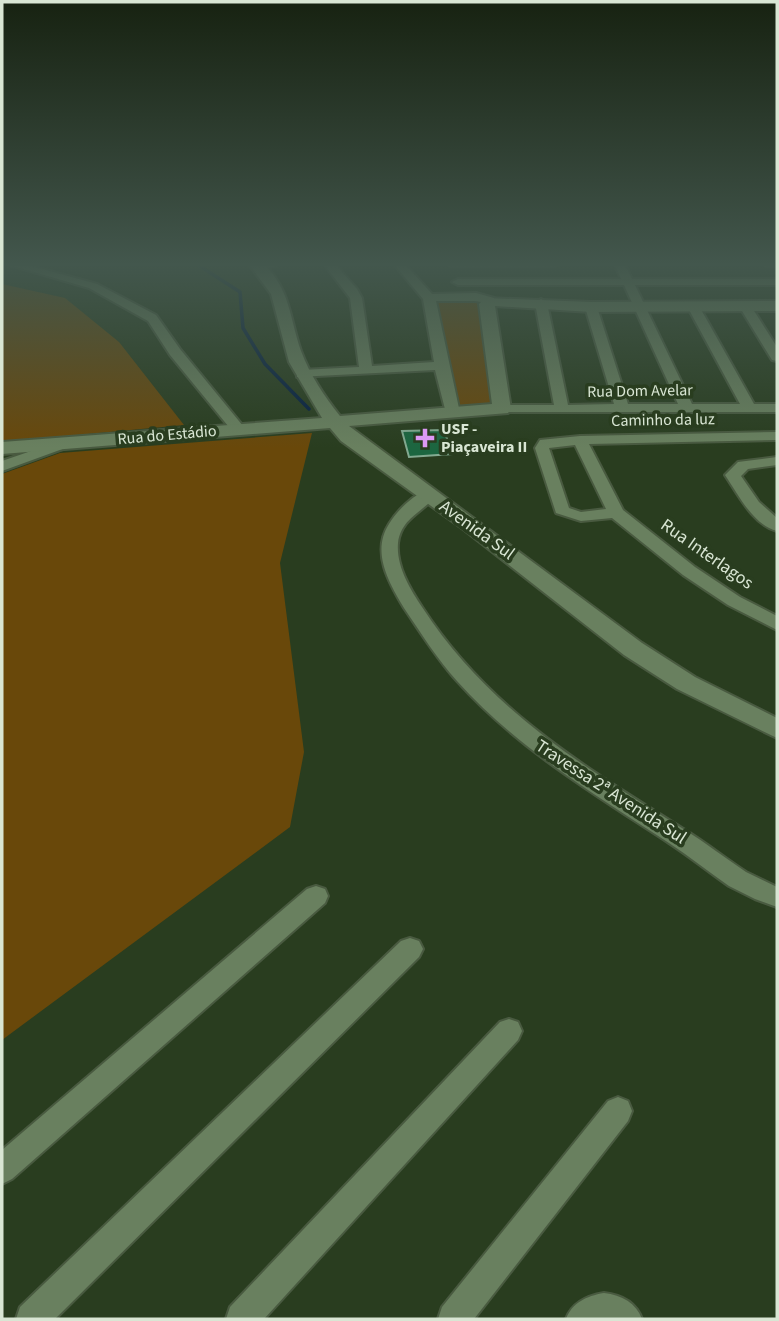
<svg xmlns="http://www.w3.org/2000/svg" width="779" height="1321" viewBox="0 0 779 1321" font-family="'Source Sans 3',sans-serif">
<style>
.green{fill:#69480a}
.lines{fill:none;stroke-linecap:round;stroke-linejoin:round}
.stream{stroke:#062042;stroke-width:3.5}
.building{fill:#1c6640;stroke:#83aa91;stroke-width:2}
.minor-casing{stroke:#495a40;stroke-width:4}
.tertiary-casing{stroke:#495a40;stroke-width:4}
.minor{fill:#69805f;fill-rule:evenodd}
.tertiary{fill:#69805f;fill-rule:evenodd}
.poi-dot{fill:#dc99f5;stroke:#293d1f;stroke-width:2.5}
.labels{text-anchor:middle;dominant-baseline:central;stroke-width:7;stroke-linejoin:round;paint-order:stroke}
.far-street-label{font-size:16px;fill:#d9e6d4;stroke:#293d1f}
.far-poi-label{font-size:16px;font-weight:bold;fill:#d9e6d4;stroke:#293d1f;text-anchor:start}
.street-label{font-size:18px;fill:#d9e6d4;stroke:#293d1f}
</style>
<rect width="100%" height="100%" fill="#293d1f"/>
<path class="green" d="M 2,284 L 65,298 L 119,342 L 184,425 L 2,442 Z
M 478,299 L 494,406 L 458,409 L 434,300 Z
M 312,433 L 280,563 L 304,752 L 290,827 L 2,1040 L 2,474 L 60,453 Z"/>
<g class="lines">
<path class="stream" d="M 195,263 L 240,292 L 243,328 L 265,364 L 309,409"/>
</g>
<path class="building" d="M 444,430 L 452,454 L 409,457 L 402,431 Z"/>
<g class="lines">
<g class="minor-casing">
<path id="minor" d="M 3,263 L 20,263 L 97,284 L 156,315 L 180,349 L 243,426 L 245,429 L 243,432 L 233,432 L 170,355 L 148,321 L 89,288 Z
M 263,263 L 283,263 L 260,270 L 254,267 Z
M 323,263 L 334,263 L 357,289 L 362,298 L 372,366 L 434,362 L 423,299 L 393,263 L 404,263 L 432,294 L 476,293 L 494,298 L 494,304 L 475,301 L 436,301 L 460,413 L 458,416 L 448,416 L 446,413 L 435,370 L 297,377 L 297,371 L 302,370 L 359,367 L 350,298 Z
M 445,263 L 561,263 L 555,266 L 451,266 Z
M 614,263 L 624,263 L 632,279 L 777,279 L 777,285 L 635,285 L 692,404 L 740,404 L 687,306 L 693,302 L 699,306 L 754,404 L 777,404 L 777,412 L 497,412 L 495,409 L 502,405 L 554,405 L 535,303 L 541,299 L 547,303 L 568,405 L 614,404 L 585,307 L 591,303 L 597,307 L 628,404 L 678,404 L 624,285 L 458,285 L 452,282 L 458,279 L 621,279 Z
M 761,263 L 777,263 L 777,266 L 767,266 Z
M 745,302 L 749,303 L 777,347 L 777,361 L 772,360 L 739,306 Z
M 777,432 L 777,440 L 589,444 L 623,510 L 695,567 L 740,597 L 777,616 L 777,630 L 728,605 L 683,575 L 612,518 L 581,521 L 556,513 L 535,448 L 540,440 L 580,436 ZM 575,445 L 606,509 L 581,512 L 569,508 L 549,448 Z
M 63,440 L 68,441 L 70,444 L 68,447 L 2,471 L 2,461 Z
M 777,457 L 777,465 L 748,469 L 741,476 L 759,502 L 777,518 L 777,531 C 753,525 738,494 725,475 L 738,462 Z
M 429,490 L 437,495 C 423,512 401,518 398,543 C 396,566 410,589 422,607 C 489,710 583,766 685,830 C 706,843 725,858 746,872 L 777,887 L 777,907 L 755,899 L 729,886 C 709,872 689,856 669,843 C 594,794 517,748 457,681 C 437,659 421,633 404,608 C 389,583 371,552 389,524 C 397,511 413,494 429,490 Z
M 316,886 L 325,889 L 328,896 L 325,903 L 12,1179 L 2,1184 L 2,1150 L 307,889 Z
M 410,938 L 419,941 L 423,949 L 419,957 L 55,1319 L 16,1319 L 20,1307 L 401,941 Z
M 509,1019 L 518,1022 L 522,1031 L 518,1040 L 264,1319 L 226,1319 L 230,1307 L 500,1022 Z
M 618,1097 L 628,1101 L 632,1111 L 628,1121 L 474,1319 L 438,1319 L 442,1307 L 608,1101 Z
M 604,1293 C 622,1295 636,1303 642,1319 L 566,1319 C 572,1303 586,1296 604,1293 Z"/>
</g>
<g class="tertiary-casing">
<path id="tertiary" d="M 248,263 L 263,263 C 291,291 289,316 301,351 C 310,375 324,396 340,416 L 492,404 L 479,304 L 485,298 L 591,302 L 777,301 L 777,311 L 591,312 L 495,306 L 511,409 L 508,413 L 349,426 L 642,643 L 695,677 L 777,718 L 777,738 L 677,689 L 624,655 L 463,529 L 341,441 L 330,428 L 2,454 L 2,442 L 322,418 L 289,362 L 271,294 Z"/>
</g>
<use href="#minor" class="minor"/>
<use href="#tertiary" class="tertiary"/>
</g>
<linearGradient id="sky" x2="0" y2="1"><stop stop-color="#172211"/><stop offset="0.59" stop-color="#43574d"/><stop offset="1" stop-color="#43574d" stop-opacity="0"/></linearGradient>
<rect width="779" height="448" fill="url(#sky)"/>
<path class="poi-dot" d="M421.5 427.5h7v7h7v7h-7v7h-7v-7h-7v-7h7z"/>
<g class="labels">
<g class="far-street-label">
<text transform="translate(640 391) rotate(-1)">Rua Dom Avelar</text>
<text transform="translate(663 420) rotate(-1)">Caminho da luz</text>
<text transform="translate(167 435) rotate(-5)">Rua do Estádio</text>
</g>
<g class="far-poi-label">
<text x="441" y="429">USF -<tspan x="441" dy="18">Piaçaveira II</tspan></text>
</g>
<g class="street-label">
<text transform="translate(477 530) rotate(36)">Avenida Sul</text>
<text transform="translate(707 554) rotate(35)">Rua Interlagos</text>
<text transform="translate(611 792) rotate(33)">Travessa 2ª Avenida Sul</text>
</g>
</g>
<rect width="779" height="1321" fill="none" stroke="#d9e6d4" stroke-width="7"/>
</svg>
